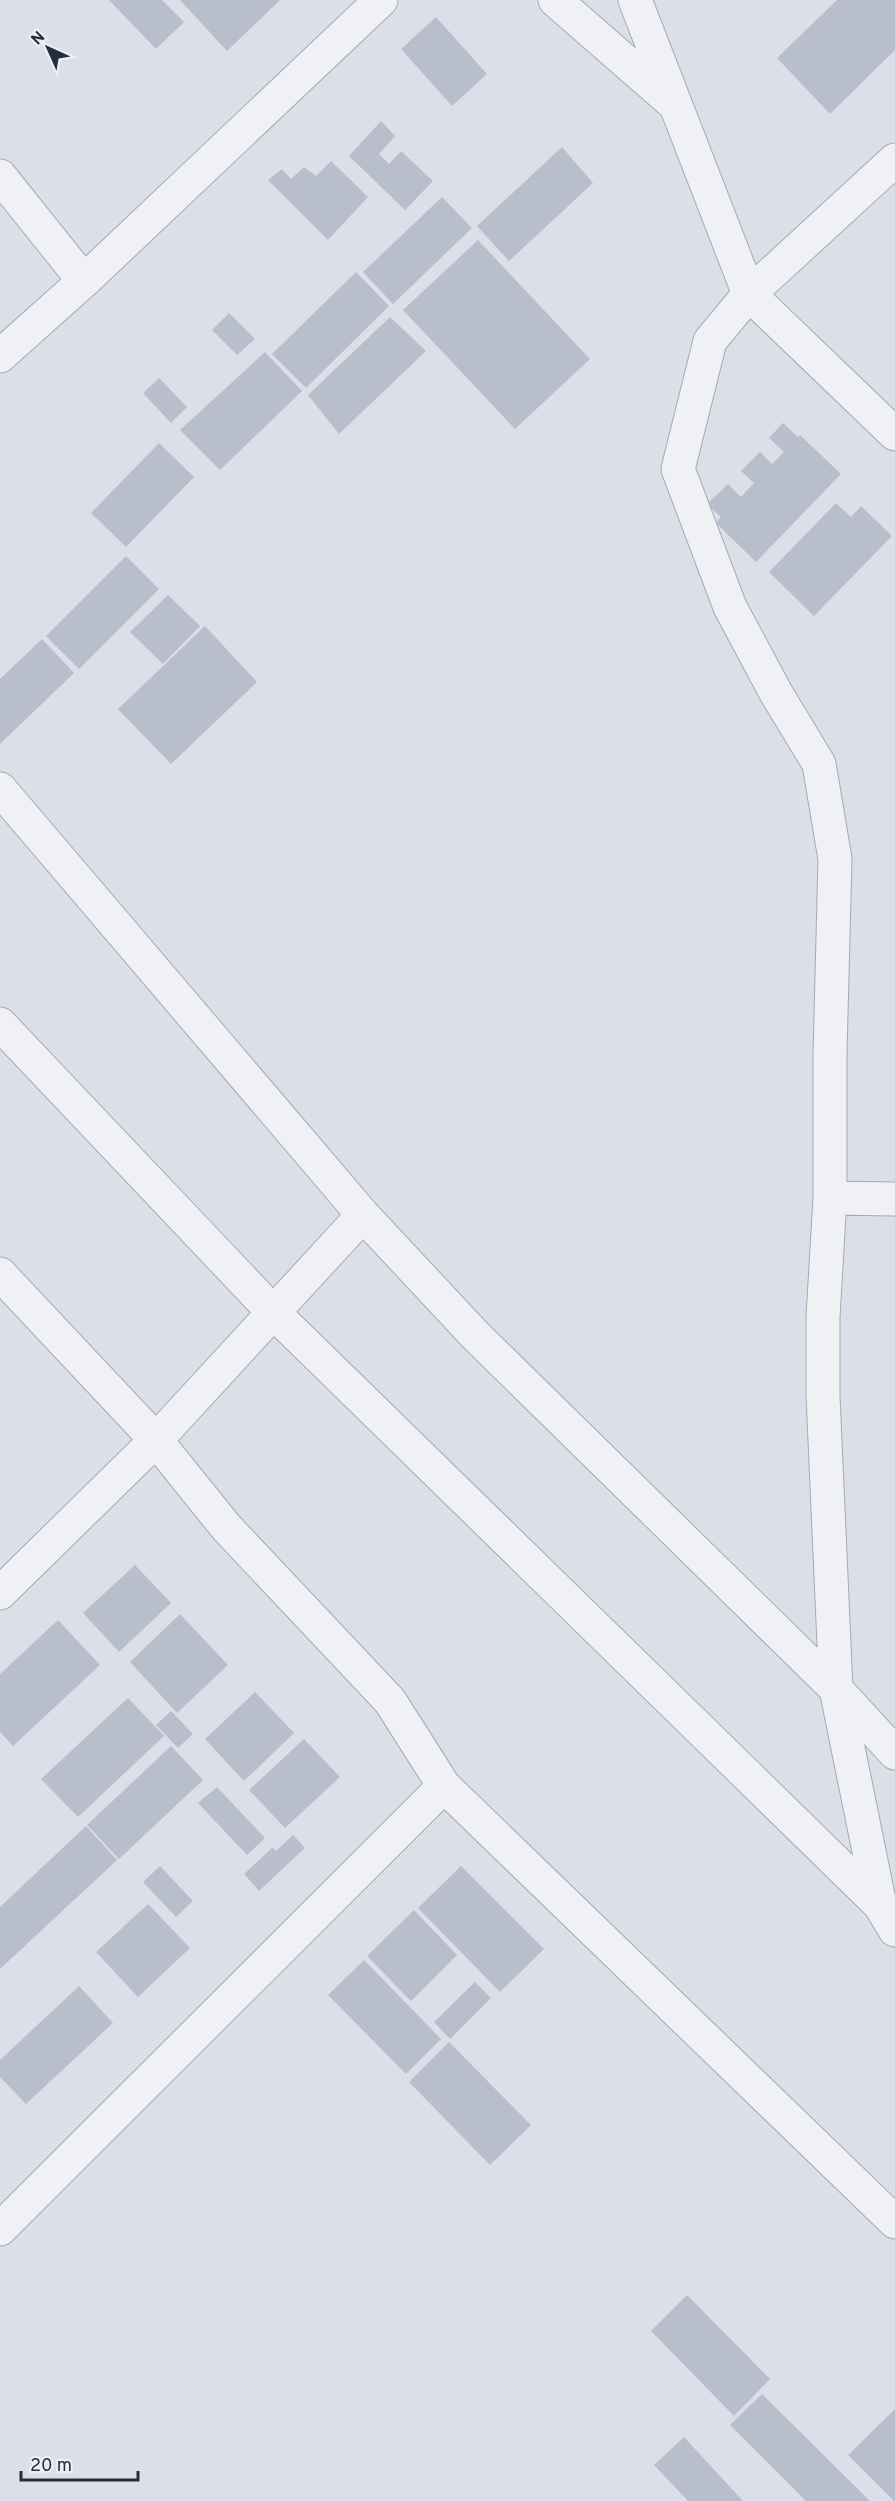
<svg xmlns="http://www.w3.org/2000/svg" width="895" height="2501" viewBox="0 0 895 2501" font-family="Overpass,sans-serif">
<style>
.building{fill:#b8becb}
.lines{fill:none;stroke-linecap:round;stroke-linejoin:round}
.minor-casing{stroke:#a5a9b5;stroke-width:35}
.minor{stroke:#eff1f5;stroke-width:33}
</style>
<rect width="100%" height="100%" fill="#dcdfe7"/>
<path class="building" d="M 109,0 L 162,0 L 184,22 L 156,49 Z
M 180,0 L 280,0 L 227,51 Z
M 837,0 L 895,0 L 895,50 L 830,114 L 777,58 Z
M 436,17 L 487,74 L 452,106 L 401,49 Z
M 381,121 L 395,136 L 379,154 L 389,164 L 401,151 L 433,181 L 405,210 L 349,156 Z
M 562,147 L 593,183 L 509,261 L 477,226 Z
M 331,161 L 368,197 L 328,240 L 268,180 L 282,169 L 291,179 L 304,167 L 316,176 Z
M 442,197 L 472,228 L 393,304 L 363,272 Z
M 478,240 L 590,359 L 515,429 L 403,310 Z
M 356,272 L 389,306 L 306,388 L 272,354 Z
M 229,313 L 255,339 L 237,355 L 212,330 Z
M 390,317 L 426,351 L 339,434 L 308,395 Z
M 265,352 L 302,391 L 220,470 L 180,430 Z
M 159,378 L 187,407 L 171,423 L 143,393 Z
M 783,423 L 798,437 L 800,435 L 841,474 L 756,562 L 716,523 L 721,517 L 707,504 L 728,484 L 741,497 L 754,483 L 741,471 L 760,452 L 772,464 L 784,452 L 769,438 Z
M 159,443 L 194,477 L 126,547 L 91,513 Z
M 836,503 L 851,517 L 861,506 L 892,536 L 814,616 L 769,572 Z
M 126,556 L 159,589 L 79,669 L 46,636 Z
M 168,595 L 200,626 L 163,664 L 130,632 Z
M 205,626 L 257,682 L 171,764 L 118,709 Z
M 42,639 L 74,673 L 0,744 L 0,679 Z
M 135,1565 L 171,1603 L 119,1652 L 83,1613 Z
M 180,1614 L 228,1665 L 177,1713 L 130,1662 Z
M 58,1620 L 100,1665 L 13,1746 L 0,1732 L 0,1674 Z
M 255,1692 L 294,1733 L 244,1781 L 205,1739 Z
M 128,1698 L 164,1736 L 78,1817 L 41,1779 Z
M 171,1711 L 193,1734 L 178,1748 L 156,1725 Z
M 304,1739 L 340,1777 L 285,1828 L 249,1790 Z
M 171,1746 L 203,1780 L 119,1859 L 87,1825 Z
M 217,1787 L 265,1838 L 247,1855 L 198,1803 Z
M 86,1826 L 117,1860 L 0,1969 L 0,1907 Z
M 293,1835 L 305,1848 L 259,1891 L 244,1874 L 273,1847 L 276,1851 Z
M 160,1866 L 193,1901 L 176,1917 L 143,1882 Z
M 461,1866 L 544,1949 L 500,1992 L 418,1908 Z
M 148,1904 L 190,1948 L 138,1997 L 96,1952 Z
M 414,1910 L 457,1955 L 411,2001 L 367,1956 Z
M 364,1960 L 441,2039 L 406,2074 L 328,1995 Z
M 475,1982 L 491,1998 L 450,2039 L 434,2022 Z
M 79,1986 L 113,2023 L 26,2104 L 0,2077 L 0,2060 Z
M 449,2042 L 531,2125 L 490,2165 L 409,2082 Z
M 687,2295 L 770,2379 L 734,2416 L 651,2331 Z
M 762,2394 L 870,2501 L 806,2501 L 730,2425 Z
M 895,2409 L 895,2501 L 894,2501 L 848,2455 Z
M 684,2437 L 743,2501 L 688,2501 L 654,2465 Z"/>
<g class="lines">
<g class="minor-casing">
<path id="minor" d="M 555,0 L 672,102
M 635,0 L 749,294 L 710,341 L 678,469 L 730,607 L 776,693 L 819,764 L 835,859 L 830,1054 L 830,1198 L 823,1317 L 823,1396 L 836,1689 L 880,1905 L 895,1930
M 895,160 L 749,294 L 895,434
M 0,176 L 84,281
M 0,356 L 84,281 L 381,0
M 0,789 L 363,1215 L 476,1336 L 836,1689 L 895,1753
M 0,1024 L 273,1312 L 880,1905
M 830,1198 L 895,1199
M 0,1274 L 156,1440 L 226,1527 L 390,1701 L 444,1786 L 895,2222
M 0,1593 L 156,1440 L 363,1215
M 0,2229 L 444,1786"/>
</g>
<use href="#minor" class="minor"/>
</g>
<g transform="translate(48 48) rotate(315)" stroke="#ebeff5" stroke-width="4.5" paint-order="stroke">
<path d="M0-4.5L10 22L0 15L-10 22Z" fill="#242c3f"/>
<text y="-9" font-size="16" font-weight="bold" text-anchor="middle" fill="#242c3f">N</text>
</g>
<path d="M21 2471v9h117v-9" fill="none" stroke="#242c3f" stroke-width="3"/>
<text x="30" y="2471" font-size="18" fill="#242c3f" stroke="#ebeff5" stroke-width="4.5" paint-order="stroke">20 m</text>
</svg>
